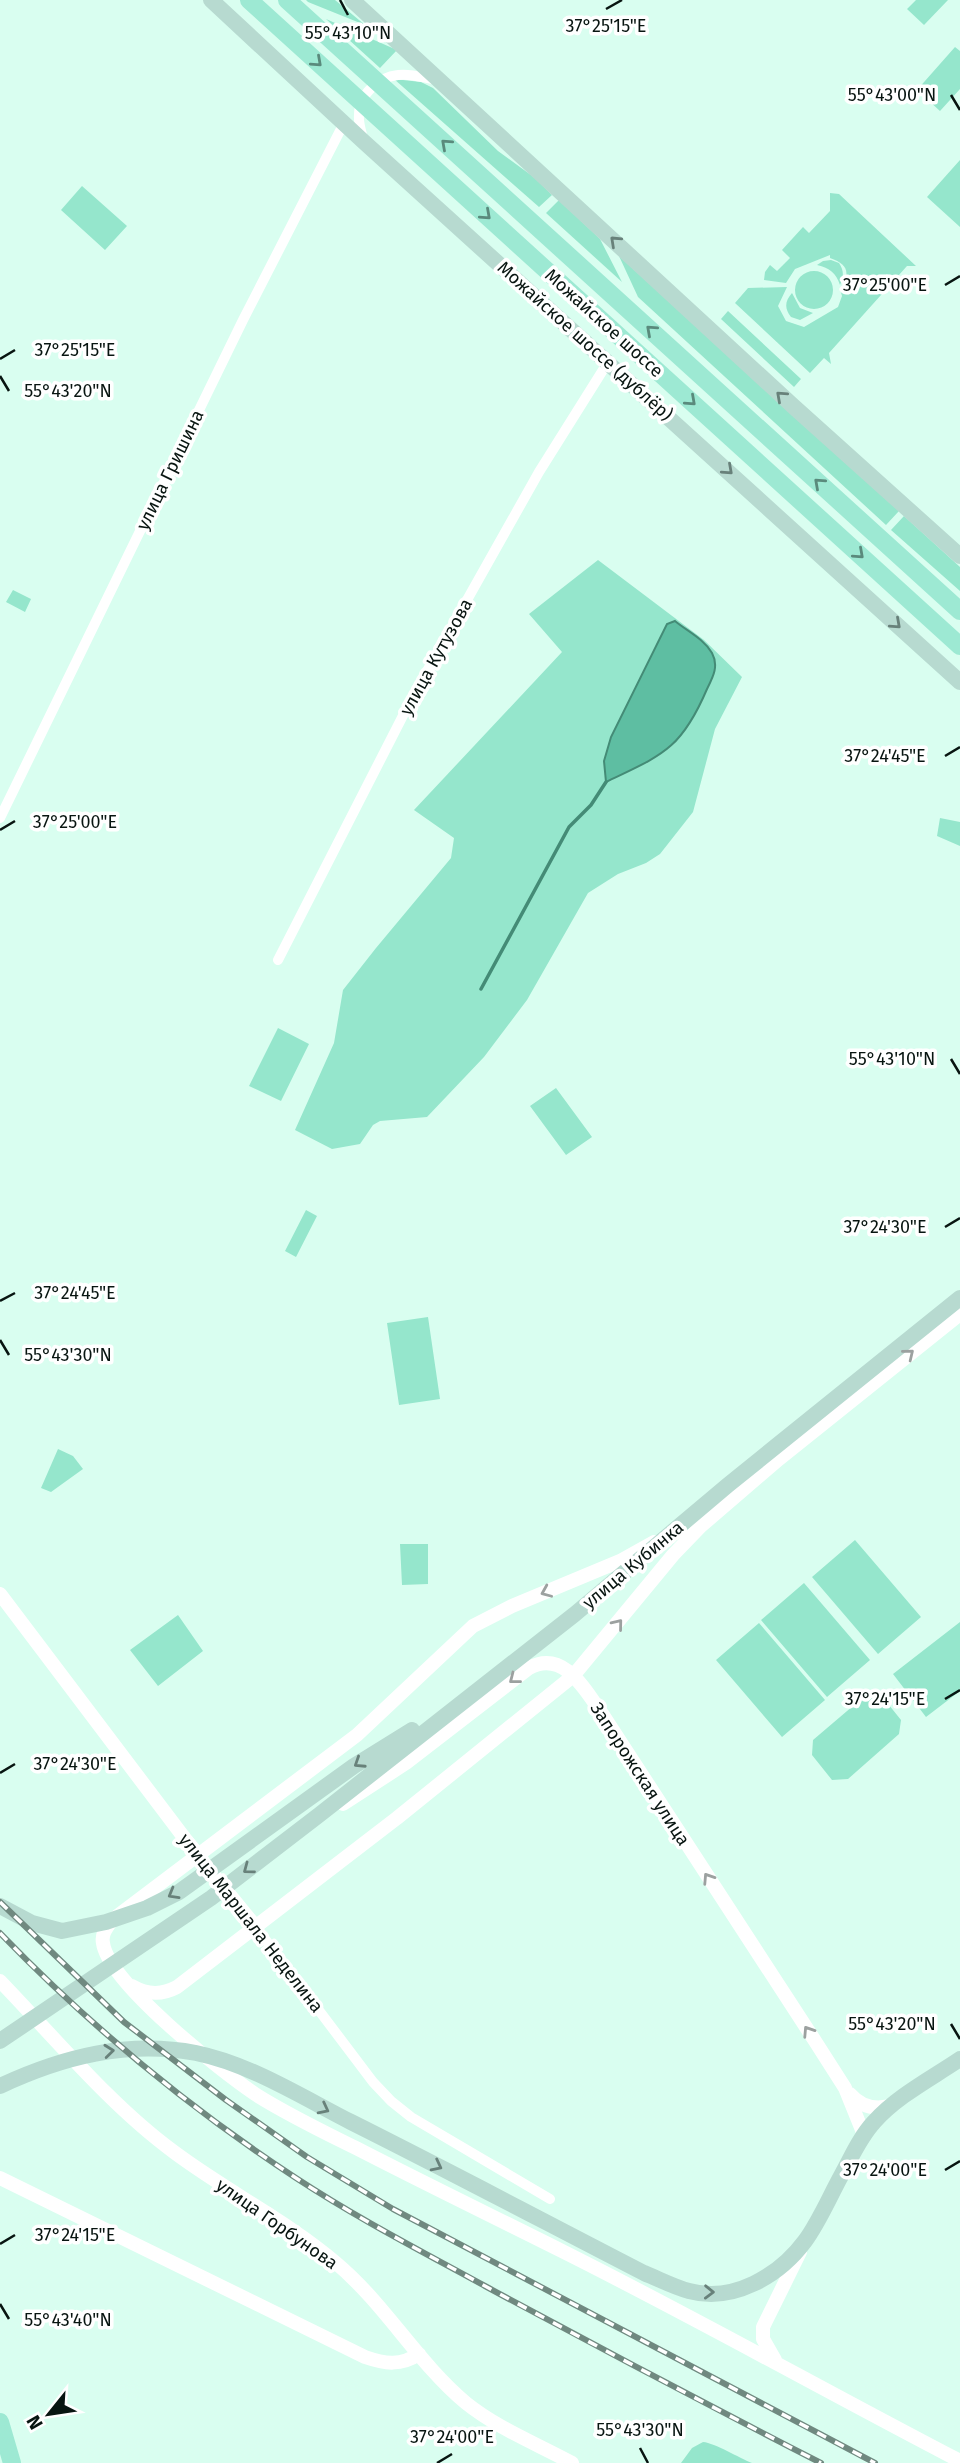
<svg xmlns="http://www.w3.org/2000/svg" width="960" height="2463" viewBox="0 0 960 2463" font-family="'Fira Sans',sans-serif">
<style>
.green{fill:#95e6cc}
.water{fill:#5ebea2;stroke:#448b76;stroke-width:2}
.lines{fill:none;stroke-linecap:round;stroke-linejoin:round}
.stream{stroke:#448b76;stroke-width:3.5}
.minor{stroke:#fff;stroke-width:10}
.tertiary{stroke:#fff;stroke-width:14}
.secondary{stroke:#b7dad0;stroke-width:16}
.primary{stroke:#9de9d3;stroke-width:18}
.rail-casing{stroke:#708980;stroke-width:6}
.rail{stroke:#fff;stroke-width:3.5;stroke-dasharray:10;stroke-linecap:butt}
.oneway{stroke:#5a8a7c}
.oneway2{stroke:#68817a}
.oneway3{stroke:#9ca1a0}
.ticks{fill:none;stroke:#081511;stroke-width:2.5}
.labels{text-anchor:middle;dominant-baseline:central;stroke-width:7;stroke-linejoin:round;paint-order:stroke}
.street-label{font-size:18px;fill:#081511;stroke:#fff}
.ticks-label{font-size:18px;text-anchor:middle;fill:#081511;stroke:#fff;stroke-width:7;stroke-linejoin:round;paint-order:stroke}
</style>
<rect width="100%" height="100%" fill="#d9fef0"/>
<path class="green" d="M 306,0 L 335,0 L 365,25 L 308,2 Z
M 916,0 L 948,0 L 924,25 L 907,9 Z
M 326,19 L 397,50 L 380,68 Z
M 955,47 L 960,51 L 960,89 L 940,111 L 917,90 Z
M 394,79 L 421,82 L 433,88 L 498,151 L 535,178 L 552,195 L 539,207 Z
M 960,160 L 960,227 L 927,197 Z
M 82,186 L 127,226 L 105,250 L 61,210 Z
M 830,193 L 839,194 L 916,266 L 907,266 L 829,353 L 831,364 L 824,358 L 810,373 L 735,303 L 748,288 L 787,287 L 778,306 L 786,321 L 804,327 L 838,307 L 842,296 L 840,289 C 851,273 848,264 830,258 L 830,255 L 795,269 L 786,283 L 764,280 L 765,272 L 770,265 L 777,271 L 790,258 L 782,250 L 803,227 L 809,233 L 830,211 Z
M 559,200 L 600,239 L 622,282 L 546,213 Z
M 619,256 L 899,511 L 886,525 L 638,297 Z
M 831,260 L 839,263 C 844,271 844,276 840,285 C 836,273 830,268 817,265 L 823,261 Z
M795 290a19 19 0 1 1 38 0a19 19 0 1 1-38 0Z
M 792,293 L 800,308 L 813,313 L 800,320 L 791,317 C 784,308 785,301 792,293 Z
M 728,311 L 801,379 L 794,387 L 721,319 Z
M 904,516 L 960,567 L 960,591 L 891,530 Z
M 598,560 L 704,640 L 742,677 L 715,729 L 693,812 L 660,854 L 646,863 L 618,874 L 588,893 L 527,1000 L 484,1057 L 427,1117 L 380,1121 L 373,1125 L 360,1144 L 332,1149 L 295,1130 L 334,1043 L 343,990 L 376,948 L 451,858 L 454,838 L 414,810 L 562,652 L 529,614 Z
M 13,590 L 31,599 L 25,612 L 6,602 Z
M 940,818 L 960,822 L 960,846 L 937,836 Z
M 278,1028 L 309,1044 L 281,1101 L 249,1086 Z
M 556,1088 L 592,1137 L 566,1155 L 530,1106 Z
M 306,1210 L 317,1216 L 296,1257 L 285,1251 Z
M 428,1317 L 440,1399 L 399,1405 L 387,1323 Z
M 58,1449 L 73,1456 L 83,1469 L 51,1492 L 41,1488 Z
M 855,1540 L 921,1617 L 878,1654 L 812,1577 Z
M 400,1544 L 428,1544 L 428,1584 L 402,1585 Z
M 804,1583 L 870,1660 L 827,1697 L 761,1620 Z
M 178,1615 L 203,1651 L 158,1686 L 130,1650 Z
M 960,1622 L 960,1691 L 926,1717 L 893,1674 Z
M 759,1623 L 825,1700 L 782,1737 L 716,1660 Z
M 867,1694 L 881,1695 L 901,1720 L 899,1734 L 848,1779 L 832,1780 L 812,1755 L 813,1740 Z
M 703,2442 C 715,2443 739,2458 752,2463 L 681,2463 L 692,2448 Z"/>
<path class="water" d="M 675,621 C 687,631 704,639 712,653 C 719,666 713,677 707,689 C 681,750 662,755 606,782 L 604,761 L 611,737 L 667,624 Z"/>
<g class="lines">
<path class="stream" d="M 481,989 L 569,827 L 591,805 L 606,782"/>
<path class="minor" d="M 364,142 C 362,133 358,124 359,115 C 359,94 379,77 398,75 C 411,73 424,78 437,80
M 0,818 L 243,320 L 344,123
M 278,960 L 413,696 L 539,472 L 608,362
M 256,1927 L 373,2082 L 391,2101 L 411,2117 L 550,2199"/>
<path class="tertiary" d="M 654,1542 L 620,1561 L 512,1606 L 473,1626 L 357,1735 L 112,1920 C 107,1927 101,1934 103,1943 C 108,1982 222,2072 255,2094 C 288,2115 324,2132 358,2149 C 426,2184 494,2217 562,2251 C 696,2318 827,2392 960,2461
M 0,1594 L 198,1856 L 256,1927
M 343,1804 L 406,1763 L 529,1668 C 564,1649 585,1690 603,1715 L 815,2041 L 845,2088 L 864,2135
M 0,1981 C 55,2038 111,2106 174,2152 C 226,2191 287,2221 336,2263 C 385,2304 417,2362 466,2403 C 497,2428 537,2444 572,2463
M 132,1986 C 148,1995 162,1995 177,1987 L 397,1818 L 573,1676 L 673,1555 L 701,1526 L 779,1459 L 960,1314
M 850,2094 C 862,2108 877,2110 893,2105
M 0,2178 L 365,2357 C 385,2364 401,2366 419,2354
M 775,2360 L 763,2339 L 763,2327 L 800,2252"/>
<path class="secondary" d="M 211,0 L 364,142 L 960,682
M 352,0 L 793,406 L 960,556
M 0,1906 L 32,1923 L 62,1931 L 106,1922 L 147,1908 L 179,1892 L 354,1766 L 412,1730
M 0,2041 L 211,1898 L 319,1815 L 575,1614 L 728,1485 L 960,1298
M 0,2086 C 62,2057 127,2040 196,2053 C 250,2064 302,2097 351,2122 C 449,2171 547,2223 644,2273 C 659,2279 674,2287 689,2291 C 733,2303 779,2276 805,2241 C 819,2222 829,2198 841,2176 C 851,2158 860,2137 874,2122 C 897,2096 932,2078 960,2059"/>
<path class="primary" d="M 249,0 L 960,646
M 287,0 L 960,611
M 0,2422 L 12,2463"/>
<g class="rail-casing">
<path id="rail" d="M 0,1902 L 124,2022 L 226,2100 L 307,2157 L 393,2209 L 875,2463
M 0,1933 C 89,2025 189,2108 296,2178 C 357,2218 421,2251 485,2286 C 596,2346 708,2405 821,2463"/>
</g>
<use href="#rail" class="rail"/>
</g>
<defs><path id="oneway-chevron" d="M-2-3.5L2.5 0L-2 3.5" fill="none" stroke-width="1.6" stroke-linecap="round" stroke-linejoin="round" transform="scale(1.75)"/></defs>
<g class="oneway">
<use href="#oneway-chevron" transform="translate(317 62) rotate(42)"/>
<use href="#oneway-chevron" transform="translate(446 144) rotate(-138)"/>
<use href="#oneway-chevron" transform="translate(486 215) rotate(42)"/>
<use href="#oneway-chevron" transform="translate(651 330) rotate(-138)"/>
<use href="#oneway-chevron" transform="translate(691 401) rotate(42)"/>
<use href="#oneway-chevron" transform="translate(819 483) rotate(-138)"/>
<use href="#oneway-chevron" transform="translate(859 554) rotate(42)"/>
</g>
<g class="oneway2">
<use href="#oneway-chevron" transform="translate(615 241) rotate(-137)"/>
<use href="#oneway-chevron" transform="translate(781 396) rotate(-138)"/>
<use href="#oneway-chevron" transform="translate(728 470) rotate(42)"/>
<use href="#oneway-chevron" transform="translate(896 624) rotate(42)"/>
<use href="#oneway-chevron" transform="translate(359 1763) rotate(147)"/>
<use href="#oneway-chevron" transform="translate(248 1869) rotate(143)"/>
<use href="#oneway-chevron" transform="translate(173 1894) rotate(150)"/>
<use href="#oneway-chevron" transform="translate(109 2051) rotate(-6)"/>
<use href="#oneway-chevron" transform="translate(324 2109) rotate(27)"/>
<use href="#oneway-chevron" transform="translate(437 2166) rotate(27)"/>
<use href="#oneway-chevron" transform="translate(709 2292) rotate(1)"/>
</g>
<g class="oneway3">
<use href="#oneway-chevron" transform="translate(909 1354) rotate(-39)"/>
<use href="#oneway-chevron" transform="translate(546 1592) rotate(157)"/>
<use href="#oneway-chevron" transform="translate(618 1624) rotate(-51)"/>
<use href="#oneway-chevron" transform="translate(514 1679) rotate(142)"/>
<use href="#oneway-chevron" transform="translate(708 1878) rotate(-123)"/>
<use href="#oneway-chevron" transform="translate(808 2031) rotate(-123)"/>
</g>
<path class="ticks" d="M 340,0 L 348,15M 606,9 L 622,0M 951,95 L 960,110M 945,285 L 960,276M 0,359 L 15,350M 0,376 L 9,391M 945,756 L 960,747M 0,830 L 15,821M 951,1059 L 960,1074M 945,1227 L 960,1218M 0,1301 L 15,1293M 0,1340 L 9,1355M 945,1699 L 960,1690M 0,1773 L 15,1764M 951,2024 L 960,2039M 945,2170 L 960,2161M 0,2244 L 15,2235M 0,2304 L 9,2319M 640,2448 L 648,2463M 437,2463 L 452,2454"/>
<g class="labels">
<g class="street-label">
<text transform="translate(604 323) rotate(42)">Можайское шоссе</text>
<text transform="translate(585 341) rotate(42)">Можайское шоссе (дублёр)</text>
<text transform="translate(170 470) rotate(-64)">улица Гришина</text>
<text transform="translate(436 657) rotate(-61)">улица Кутузова</text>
<text transform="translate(633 1565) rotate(-40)">улица Кубинка</text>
<text transform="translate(640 1774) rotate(57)">Запорожская улица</text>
<text transform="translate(251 1923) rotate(52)">улица Маршала Неделина</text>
<text transform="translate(277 2224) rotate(35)">улица Горбунова</text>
</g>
</g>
<g class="ticks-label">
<text x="606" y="32">37°25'15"E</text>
<text x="348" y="39">55°43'10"N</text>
<text x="892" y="101">55°43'00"N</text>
<text x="885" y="291">37°25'00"E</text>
<text x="75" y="356">37°25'15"E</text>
<text x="68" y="397">55°43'20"N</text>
<text x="885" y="762">37°24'45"E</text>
<text x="75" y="828">37°25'00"E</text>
<text x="892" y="1065">55°43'10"N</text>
<text x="885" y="1233">37°24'30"E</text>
<text x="75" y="1299">37°24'45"E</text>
<text x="68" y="1361">55°43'30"N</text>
<text x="885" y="1705">37°24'15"E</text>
<text x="75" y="1770">37°24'30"E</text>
<text x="892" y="2030">55°43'20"N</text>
<text x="885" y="2176">37°24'00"E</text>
<text x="75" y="2241">37°24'15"E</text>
<text x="68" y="2326">55°43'40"N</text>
<text x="640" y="2436">55°43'30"N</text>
<text x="452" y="2443">37°24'00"E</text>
</g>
<g transform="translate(49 2414) rotate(240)" stroke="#ffffff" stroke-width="5" paint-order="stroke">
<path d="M0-5L12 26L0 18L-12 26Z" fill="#081511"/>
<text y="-10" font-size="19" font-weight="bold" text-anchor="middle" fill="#081511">N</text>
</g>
</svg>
